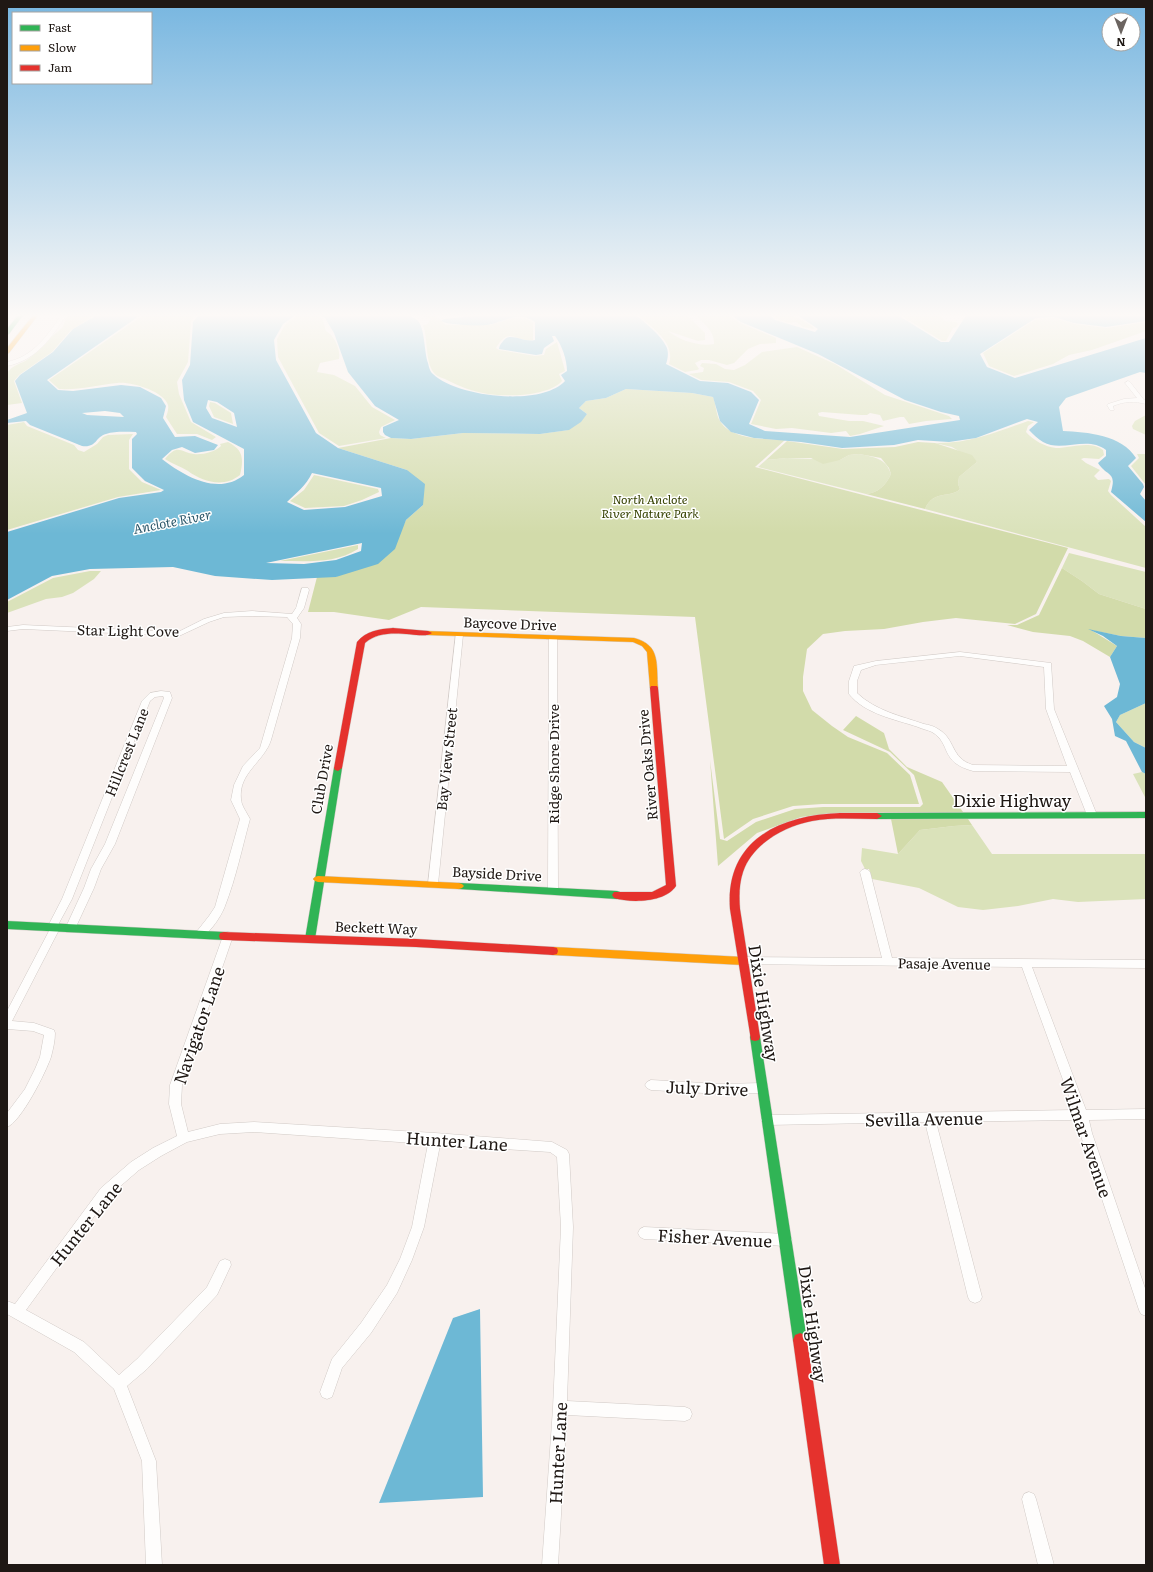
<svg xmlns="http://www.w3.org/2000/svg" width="1153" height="1572" viewBox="0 0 1153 1572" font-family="Literata,serif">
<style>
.green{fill:#dae2ba}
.forest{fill:#d2dbaa}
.water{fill:#6db8d5;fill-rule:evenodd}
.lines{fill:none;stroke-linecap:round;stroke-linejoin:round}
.street-casing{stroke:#d1cac6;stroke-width:1}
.fast-casing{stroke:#d1cac6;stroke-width:1}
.slow-casing{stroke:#d1cac6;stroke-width:1}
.jam-casing{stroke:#d1cac6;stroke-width:1}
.street{fill:#fefdfc;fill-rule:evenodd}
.fast{fill:#30b455;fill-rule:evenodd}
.slow{fill:#ff9f0a;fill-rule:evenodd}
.jam{fill:#e5322d;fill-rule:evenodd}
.labels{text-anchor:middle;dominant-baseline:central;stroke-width:3;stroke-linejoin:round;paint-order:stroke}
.far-park-label{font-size:12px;font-style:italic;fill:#354100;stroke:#fff}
.far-water-label{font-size:13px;font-style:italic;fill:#295568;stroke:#fff}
.street-label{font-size:14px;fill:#1f1814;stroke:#fff}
.near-street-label{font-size:17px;fill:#1f1814;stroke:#fff}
</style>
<rect width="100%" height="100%" fill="#f8f1ee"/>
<path class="green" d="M 69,314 L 97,314 L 71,330 L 52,352 L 19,375 L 14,381 L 22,403 L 7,405 L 7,373 C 16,362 22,365 32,356 C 43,347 51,336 62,328 C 65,323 65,319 69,314 Z
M 145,314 L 195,314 L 191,322 L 188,362 L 177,382 L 179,394 L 191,422 L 216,437 L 212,440 L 197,434 L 177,434 L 166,417 C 167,414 169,409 168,405 C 164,391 130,381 117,383 C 97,385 81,390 59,389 L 49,380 Z
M 315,314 C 325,320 323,321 326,331 C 334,335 341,350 339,359 L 320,363 L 317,372 L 334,375 L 355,386 L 372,407 L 395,420 L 381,427 L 379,432 L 380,435 L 386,438 L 339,446 L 319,433 L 278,357 L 277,339 L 285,325 L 297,315 Z
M 419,314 L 433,314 L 446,325 L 490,325 L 513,318 L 527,319 L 533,323 L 533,340 C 515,343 510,325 496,348 L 499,350 L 535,356 L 544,355 L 546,349 L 557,342 L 564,367 L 565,371 L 559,374 L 562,381 C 549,396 508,397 488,394 C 474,392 458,386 445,379 C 442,378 436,376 434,373 C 425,362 428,338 423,325 L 428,324 L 430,319 Z
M 637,314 L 686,314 L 705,333 L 705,340 L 698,341 L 668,331 C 679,340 699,347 714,344 C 715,331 703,323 694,314 L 726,314 L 740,323 L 776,338 L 776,343 L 760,344 L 748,349 L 734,363 L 727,365 L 709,360 L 701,360 L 695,363 L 699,369 L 697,370 L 685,372 L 669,364 C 676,342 651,327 637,314 Z
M 772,314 C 791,314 797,316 813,327 L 814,329 L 803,327 L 796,322 L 789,323 L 777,319 Z
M 899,314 L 938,314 L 945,321 L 957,322 L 958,324 L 956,327 L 953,328 L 946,341 L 942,341 Z
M 1054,318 L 1074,324 L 1107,328 L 1146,322 L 1146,331 L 1092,350 L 1069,355 L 1053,364 L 1014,376 L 989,366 L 983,353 L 1035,320 Z
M 797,347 L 835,364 L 885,395 L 949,416 L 952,419 L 926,421 L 909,424 L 904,417 L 900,417 L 883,421 L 880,415 L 870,413 L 867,415 L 861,415 L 822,412 L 818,413 L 819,416 L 849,421 L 863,421 L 884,426 L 860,434 L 850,436 L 846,431 L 831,433 L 792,428 L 776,429 L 751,424 L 761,400 L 753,391 L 729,382 L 701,380 L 689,374 L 703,372 L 704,368 L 700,366 L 702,363 L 716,364 L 725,369 L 734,370 L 745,365 L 762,352 Z
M 210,402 L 215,403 L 231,413 L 233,424 L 214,417 L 209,406 Z
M 1146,415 L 1146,435 L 1133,429 L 1132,426 L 1135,421 Z
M 1028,421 L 1034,422 L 1028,426 L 1026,432 C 1033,440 1045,447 1056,448 C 1071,448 1090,440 1103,450 L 1104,455 L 1099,459 L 1084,458 L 1081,459 L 1086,463 L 1100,470 L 1094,476 L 1098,480 L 1109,479 L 1111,481 L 1108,491 L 1111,495 L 1146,527 L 1146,568 L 925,509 C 934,489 950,499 960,489 L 958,484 L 959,477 L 977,462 L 952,447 L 935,443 C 969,444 997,432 1028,421 Z
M 24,422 L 27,426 L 74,445 L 78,450 L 84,452 L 97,444 L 103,437 L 108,435 L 133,434 L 129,440 L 129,469 L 142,482 L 161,490 L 118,497 L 7,530 L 7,425 Z
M 228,442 C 243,450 244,458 240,475 C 224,488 203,482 188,471 C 180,466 172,464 165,459 C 178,443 180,452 194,454 C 202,455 215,452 221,446 L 220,444 Z
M 859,454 C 874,457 886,458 891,474 C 886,485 878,493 866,494 L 758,467 L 766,460 L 787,458 L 840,460 L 849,455 Z
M 1137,454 L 1146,454 L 1146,485 L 1131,466 L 1139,458 Z
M 314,475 L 378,489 L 379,492 L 362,500 L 344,506 L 305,508 L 290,501 L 304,490 Z
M 358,545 L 358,549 C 335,564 306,561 280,561 Z
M 1069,553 L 1146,572 L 1146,609 L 1099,594 L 1082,581 L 1062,568 Z
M 90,571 L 101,571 L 94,579 L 73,593 L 62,597 L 46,599 L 7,613 L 7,602 L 53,578 Z
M 1146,703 L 1146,748 L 1134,742 L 1116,722 L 1120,715 Z
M 1142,772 L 1146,774 L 1146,799 L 1133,774 Z
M 972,825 L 992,854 L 1146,854 L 1146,899 L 1078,902 L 1053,899 L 1018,906 L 983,910 L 958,907 L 919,888 L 872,879 L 869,869 L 865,869 L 861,861 L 862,848 L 898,854 L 920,830 L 954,826 Z"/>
<path class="forest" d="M 626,389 L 692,393 L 713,397 C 716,404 716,415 720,421 C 731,440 766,439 785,440 L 755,467 L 1068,548 L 1036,614 L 1015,624 L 956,618 L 923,622 L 884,629 L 845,631 L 823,634 L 807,649 L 803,677 L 803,691 L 812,710 L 832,726 L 848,737 L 887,753 L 910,775 L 919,804 L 822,804 L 793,806 L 753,819 L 724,839 L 695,617 L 421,607 L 389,620 L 334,612 L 308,612 L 317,577 L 336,577 L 401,530 L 406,520 L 423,505 L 407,470 L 338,448 L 391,438 L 411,439 L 463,433 L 540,434 L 568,430 L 587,414 L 579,408 L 586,401 L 606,398 Z
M 787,441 L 843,449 L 895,447 L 918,442 L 935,443 L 972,455 L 977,462 L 959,477 L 958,484 L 960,489 C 950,499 934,489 925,509 L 866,494 C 878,493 886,485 891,474 L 889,468 L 881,458 L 859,454 L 849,455 L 840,460 L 823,464 L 811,458 L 787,458 L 766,460 Z
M 1062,568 L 1082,581 L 1099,594 L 1146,609 L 1146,638 L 1121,636 L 1091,630 L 1117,646 L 1110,657 L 1083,641 L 1070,636 L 1033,632 L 1007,625 L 1017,625 L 1039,615 Z
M 856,716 L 884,733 L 889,749 L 907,767 L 942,782 L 963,812 L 832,813 L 801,817 L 757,833 L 718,866 L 710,760 L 720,839 L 727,841 L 756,822 L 795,809 L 823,807 L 920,807 L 923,804 L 914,775 L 890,752 L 843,730 Z
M 891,819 L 968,819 L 972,825 L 954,826 L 920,830 L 898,854 Z"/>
<path class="water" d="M 99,314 L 142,314 L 47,380 L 58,390 L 73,391 L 121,385 L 140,387 L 161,398 L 166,406 L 163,418 L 175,437 L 195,436 L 218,445 L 214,450 L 195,453 L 182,447 L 172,450 L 162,459 C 184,476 218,496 244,475 L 244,449 L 193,422 L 184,400 L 182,380 L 190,365 L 193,322 L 199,314 L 297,314 L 283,324 L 274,340 L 276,360 L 316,433 L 338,448 L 407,470 L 425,484 L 423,505 L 406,520 L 395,549 L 378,564 L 336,577 L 272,580 L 215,576 L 173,567 L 90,569 L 52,576 L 7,600 L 7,532 L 119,498 L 161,492 L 164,490 L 145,481 L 132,468 L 132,439 L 137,434 L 136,432 C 126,432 115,431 106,434 C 95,437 97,448 82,446 L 30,425 L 26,421 L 7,423 L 7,420 L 27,413 L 15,381 L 20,375 L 53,352 L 73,329 ZM 208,400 L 217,402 L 234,413 L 237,427 L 212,418 L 206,408 ZM 105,411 L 120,413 L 124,417 L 87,415 L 82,413 ZM 312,473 L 381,488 L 382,496 L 345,507 L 304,510 L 287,502 C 296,493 306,486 312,473 ZM 362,543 L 361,551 L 336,560 L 304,564 L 266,563 Z
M 318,314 L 406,314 C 410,316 414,318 417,320 C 425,326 424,352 428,363 C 429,367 430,372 433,374 C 457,397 541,407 565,381 L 561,375 L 567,371 C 567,360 562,345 555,336 L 552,336 L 554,341 L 544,348 L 542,354 L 536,355 L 499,349 C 500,344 501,344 504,340 C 511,332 524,343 535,340 L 535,322 C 519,310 504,322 487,325 C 474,326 460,325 446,323 L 441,321 L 444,319 L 492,314 L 635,314 C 645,323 660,334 666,346 C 669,351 668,359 666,364 L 700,381 L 728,383 L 751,392 L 759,400 L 749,424 L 765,431 L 850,437 L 960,420 L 959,416 L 941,412 L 905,400 L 818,354 L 741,322 L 730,314 L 769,314 L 775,320 L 815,332 L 818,329 L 796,314 L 896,314 L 941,342 L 949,342 L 967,314 L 1146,314 L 1146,321 L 1106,327 L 1074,323 L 1054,317 L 1036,318 L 980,354 L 987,367 L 1015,378 L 1146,338 L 1146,373 L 1140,372 L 1066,398 L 1059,407 L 1063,431 C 1087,432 1122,435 1136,458 L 1128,466 L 1143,484 L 1144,487 L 1140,494 L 1146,501 L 1146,522 L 1111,492 C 1117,471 1107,477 1098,463 L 1106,456 L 1106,450 C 1087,435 1062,453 1043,442 C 1038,439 1033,434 1029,430 L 1038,422 L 1027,419 L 976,438 L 949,442 L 918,440 L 894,445 L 842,448 L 801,442 L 754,438 L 731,432 L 720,421 L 713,397 L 692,393 L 626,389 L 606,398 L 586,401 L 579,408 L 587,414 L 581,422 L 569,430 L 540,434 L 463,433 L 411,439 L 391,438 L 385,435 L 383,432 L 383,427 L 399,420 L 375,406 L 348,372 L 334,333 L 325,318 Z
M 1088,629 L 1121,636 L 1146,638 L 1146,703 L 1120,715 L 1116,722 L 1134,742 L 1146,748 L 1146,774 L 1142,772 L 1126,741 L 1115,736 L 1112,719 L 1104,706 L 1117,697 L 1120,684 L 1110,657 L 1117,646 L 1103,636 Z
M 480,1309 L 483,1497 L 379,1503 L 453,1318 Z"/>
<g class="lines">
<g class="street-casing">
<path id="street" d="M 62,314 L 67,314 C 51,338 37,360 7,366 L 7,362 C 33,357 48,335 62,314 Z
M 1128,381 L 1130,382 L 1144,400 L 1146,400 L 1146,404 C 1134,401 1125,401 1113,406 L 1114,410 L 1110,410 L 1107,405 L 1108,404 L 1124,399 L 1137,398 L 1125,383 Z
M 302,588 L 308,588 L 309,590 L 304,608 L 297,618 L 301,624 L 300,638 L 271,740 C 264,762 238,773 241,799 C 241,805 247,813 250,819 C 242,848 236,878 225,906 C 222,915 206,941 195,938 L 194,935 L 209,916 L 215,907 L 240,819 L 231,800 L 234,785 L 243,766 L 260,748 L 292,638 L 293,624 L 287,617 L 252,616 L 224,617 L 209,622 L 179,636 L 23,629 L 7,631 L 7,627 L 23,625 L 178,632 L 204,619 L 224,613 L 252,611 L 292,614 L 296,608 Z
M 456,633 L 459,633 L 463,635 L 438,884 L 436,886 L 430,886 L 428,884 Z
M 550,636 L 556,636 L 557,638 L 558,890 L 556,892 L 550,892 L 548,890 L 549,638 Z
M 960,652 L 1051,663 L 1054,709 L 1097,815 L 1095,817 L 1092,818 L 1087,815 L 1070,772 L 973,771 C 939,762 952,744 932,732 C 928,730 922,729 918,727 C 894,719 865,714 849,694 L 849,681 L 854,666 L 876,661 ZM 960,656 L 1044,667 L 1046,709 L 1067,766 L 973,765 C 950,758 956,739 938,729 C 934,726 929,725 924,724 C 901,716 876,711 857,693 L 857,681 L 861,670 L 876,665 Z
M 161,691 L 170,692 L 172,698 L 115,844 L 101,869 L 94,888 L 75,929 L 74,932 L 66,932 L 65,929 L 84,888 L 91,869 L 105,844 L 164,698 L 163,696 L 155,697 L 150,701 L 72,899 L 58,925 L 60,928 L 12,1021 L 34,1023 L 54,1030 L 55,1033 C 55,1041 53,1049 51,1057 C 46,1072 21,1122 7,1127 L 7,1113 L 25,1089 L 35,1069 L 40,1057 L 44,1035 L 33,1031 L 7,1029 L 7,1011 L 49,931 L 47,928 L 62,899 L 142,701 L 150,693 Z
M 865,869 L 868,870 L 870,872 L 892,958 L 1146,960 L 1146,968 L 1032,967 L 1086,1110 L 1146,1109 L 1146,1119 L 1089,1120 L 1092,1133 L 1146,1291 L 1146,1316 L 1141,1314 L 1139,1310 L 1080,1133 L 1077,1120 L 936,1122 L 982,1297 L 980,1301 L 975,1303 L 970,1301 L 968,1297 L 925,1122 L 767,1125 L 763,1123 L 761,1120 L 763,1117 L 767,1115 L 1074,1110 L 1022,967 L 739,964 L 738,961 L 739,958 L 743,957 L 882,958 L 860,872 L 862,870 Z
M 228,932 L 232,933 L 233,936 L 182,1085 L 181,1104 L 188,1132 L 220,1124 L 254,1122 L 435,1133 L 552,1142 L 567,1150 L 569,1154 L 573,1227 L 567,1401 L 685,1407 L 690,1409 L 692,1414 L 690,1419 L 685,1421 L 567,1415 L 558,1565 L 542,1565 L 553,1408 L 561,1227 L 557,1157 L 550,1152 L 440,1145 L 424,1227 L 412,1260 L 397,1293 L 371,1333 L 342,1368 L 332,1397 L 327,1399 L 322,1397 L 320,1392 L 332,1359 L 361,1323 L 387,1285 L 400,1259 L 412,1227 L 428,1144 L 254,1132 L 220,1134 L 187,1142 L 161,1156 L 139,1170 L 109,1196 L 26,1310 L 84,1342 L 119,1375 L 137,1359 L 207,1287 L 220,1261 L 225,1259 L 230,1261 L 231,1265 L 217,1295 L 147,1369 L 127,1386 L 156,1461 L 162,1565 L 146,1565 L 142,1461 L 114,1389 L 74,1352 L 7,1314 L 7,1301 L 15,1304 L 101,1188 L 131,1162 L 153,1148 L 177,1136 L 169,1104 L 170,1085 L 223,936 L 224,933 Z
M 651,1080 L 721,1084 L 762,1083 L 766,1085 L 768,1088 L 766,1091 L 762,1093 L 721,1094 L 651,1090 L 647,1088 L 645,1085 L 647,1082 Z
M 644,1227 L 786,1234 L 790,1236 L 792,1240 L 790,1244 L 786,1246 L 644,1239 L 640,1237 L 638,1233 L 640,1229 Z
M 1029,1492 L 1034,1494 L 1036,1499 L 1054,1565 L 1038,1565 L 1022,1499 L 1024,1494 Z"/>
</g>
<g class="fast-casing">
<path id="fast" d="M 19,314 L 24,314 L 9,334 L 7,335 L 7,329 Z
M 338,765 L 342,768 L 315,939 L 314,942 L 306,942 L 305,939 L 334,768 Z
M 1146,812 L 1146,818 L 877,819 L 872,816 L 877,813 Z
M 459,883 L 617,891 L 620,892 L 622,895 L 620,898 L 617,899 L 459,889 L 456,888 L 454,886 L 456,884 Z
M 7,921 L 224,932 L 228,933 L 229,936 L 228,939 L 224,940 L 7,929 Z
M 755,1033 L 759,1034 L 760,1037 L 807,1340 L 805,1345 L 800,1347 L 795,1345 L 793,1340 L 750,1037 L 751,1034 Z"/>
</g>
<g class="slow-casing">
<path id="slow" d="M 34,314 L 39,314 L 9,353 L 7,354 L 7,348 Z
M 425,631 L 634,638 C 661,645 656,664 658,688 L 654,690 L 650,688 L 647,652 L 642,646 L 633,642 L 428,635 L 425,635 L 424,633 Z
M 318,876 L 459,883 L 462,884 L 464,886 L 462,888 L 459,889 L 318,882 L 315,881 L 313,879 L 315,877 Z
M 553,947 L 743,957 L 747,958 L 748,961 L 747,964 L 743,965 L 553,955 L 549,954 L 548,951 L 549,948 Z"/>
</g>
<g class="jam-casing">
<path id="jam" d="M 393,628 L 428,631 L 432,633 C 422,641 387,624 365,643 L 342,768 L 338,771 L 335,770 L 334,768 L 357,642 C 366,631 379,629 393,628 Z
M 651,686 L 657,686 L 658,688 L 676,886 C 665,903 630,903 614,898 L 612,895 L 614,892 L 652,892 L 666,885 L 650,688 Z
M 840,813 L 877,813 L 882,816 L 877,819 C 855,819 833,817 812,821 C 785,826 752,844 743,872 C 739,884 739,897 740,909 L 760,1037 L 759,1040 L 755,1041 L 751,1040 L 730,909 C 725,840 780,815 840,813 Z
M 224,932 L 416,939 L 553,947 L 557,948 L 558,951 L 557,954 L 553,955 L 416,947 L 224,940 L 220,939 L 219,936 L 220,933 Z
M 800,1333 L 805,1335 L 807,1340 L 840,1565 L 824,1565 L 793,1340 L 795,1335 Z"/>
</g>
<use href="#street" class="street"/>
<use href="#fast" class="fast"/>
<use href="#slow" class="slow"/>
<use href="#jam" class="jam"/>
</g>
<linearGradient id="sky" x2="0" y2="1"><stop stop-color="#77b6e0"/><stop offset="0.59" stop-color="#fcf9f7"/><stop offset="1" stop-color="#fcf9f7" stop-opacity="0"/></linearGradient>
<rect width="1153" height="534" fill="url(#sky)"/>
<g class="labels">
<g class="far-park-label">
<text x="650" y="499">North Anclote<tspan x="650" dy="14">River Nature Park</tspan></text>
</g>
<g class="far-water-label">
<text transform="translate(172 521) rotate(-11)">Anclote River</text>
</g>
<g class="street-label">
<text transform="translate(510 623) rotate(2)">Baycove Drive</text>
<text transform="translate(128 630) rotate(1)">Star Light Cove</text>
<text transform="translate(126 752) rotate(-68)">Hillcrest Lane</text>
<text transform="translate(446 759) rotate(-84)">Bay View Street</text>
<text transform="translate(553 764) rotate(-90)">Ridge Shore Drive</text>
<text transform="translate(647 765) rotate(-95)">River Oaks Drive</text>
<text transform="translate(321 779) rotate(-80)">Club Drive</text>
<text transform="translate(497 873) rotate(3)">Bayside Drive</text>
<text transform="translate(376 927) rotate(2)">Beckett Way</text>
<text transform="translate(944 963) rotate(1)">Pasaje Avenue</text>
</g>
<g class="near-street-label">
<text x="1012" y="799">Dixie Highway</text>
<text transform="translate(765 1003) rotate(81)">Dixie Highway</text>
<text transform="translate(198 1025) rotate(-71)">Navigator Lane</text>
<text transform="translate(707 1087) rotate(2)">July Drive</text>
<text transform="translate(924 1118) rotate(-1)">Sevilla Avenue</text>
<text transform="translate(1087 1137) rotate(71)">Wilmar Avenue</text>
<text transform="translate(457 1140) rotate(4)">Hunter Lane</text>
<text transform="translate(85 1223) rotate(-51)">Hunter Lane</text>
<text transform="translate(715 1237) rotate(3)">Fisher Avenue</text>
<text transform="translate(814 1324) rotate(82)">Dixie Highway</text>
<text transform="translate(557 1453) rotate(-87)">Hunter Lane</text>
</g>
</g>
<rect width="1153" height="1572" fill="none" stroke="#1f1814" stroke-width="16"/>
<rect x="12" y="12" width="140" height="72" fill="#ffffff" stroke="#a5a3a1"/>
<rect x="20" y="25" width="20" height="6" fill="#30b455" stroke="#a5a3a1"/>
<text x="48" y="32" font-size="12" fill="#1f1814">Fast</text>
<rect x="20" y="45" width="20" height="6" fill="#ff9f0a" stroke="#a5a3a1"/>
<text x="48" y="52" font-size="12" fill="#1f1814">Slow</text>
<rect x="20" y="65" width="20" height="6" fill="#e5322d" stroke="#a5a3a1"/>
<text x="48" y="72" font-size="12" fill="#1f1814">Jam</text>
<g transform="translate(1121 32) rotate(180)"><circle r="19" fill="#ffffff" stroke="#a5a3a1"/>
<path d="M0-3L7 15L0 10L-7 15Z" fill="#6b6460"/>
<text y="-6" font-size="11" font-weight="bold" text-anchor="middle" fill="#1f1814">N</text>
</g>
</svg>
